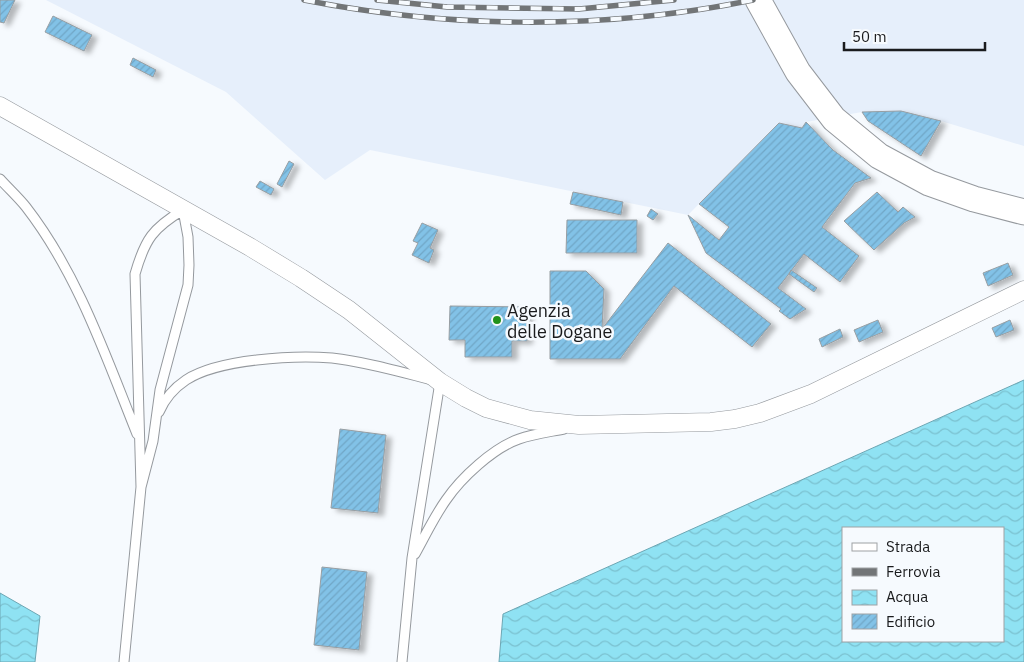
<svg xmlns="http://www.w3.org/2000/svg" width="1024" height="662" viewBox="0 0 1024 662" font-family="'IBM Plex Sans',sans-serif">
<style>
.built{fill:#e6effb}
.water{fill:url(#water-waves);stroke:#6ca6b3;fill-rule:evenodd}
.building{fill:url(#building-hatch);stroke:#989ea2;filter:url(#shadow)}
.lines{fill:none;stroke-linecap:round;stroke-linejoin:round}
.service-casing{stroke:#95999e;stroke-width:11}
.minor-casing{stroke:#95999e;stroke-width:19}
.secondary-casing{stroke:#95999e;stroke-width:27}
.service{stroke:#fff;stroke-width:9}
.minor{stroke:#fff;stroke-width:18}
.secondary{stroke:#fff;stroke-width:25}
.rail-casing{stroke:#727577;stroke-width:5.5}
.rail{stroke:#f6fafe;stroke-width:4;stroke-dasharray:11;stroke-linecap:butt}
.poi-dot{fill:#22921b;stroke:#f6fafe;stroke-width:2}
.labels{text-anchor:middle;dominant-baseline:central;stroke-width:5;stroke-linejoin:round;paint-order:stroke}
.poi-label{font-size:18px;fill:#1a1b1d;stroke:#f6fafe;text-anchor:start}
</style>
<defs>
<pattern id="water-waves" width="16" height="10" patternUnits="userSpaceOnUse" patternTransform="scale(1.25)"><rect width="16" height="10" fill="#8fe2f3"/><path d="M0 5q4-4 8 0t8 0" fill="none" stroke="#7bc1d0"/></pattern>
<pattern id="building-hatch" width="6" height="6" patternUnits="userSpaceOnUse" patternTransform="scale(1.25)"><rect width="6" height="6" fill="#82c2e7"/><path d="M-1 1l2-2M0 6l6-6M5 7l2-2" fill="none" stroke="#70a6c6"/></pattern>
<filter id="shadow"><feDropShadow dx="5.5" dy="3" stdDeviation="2.5" flood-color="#0004"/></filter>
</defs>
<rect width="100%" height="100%" fill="#f6fafe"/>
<path class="built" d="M 46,0 L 1024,0 L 1024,146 L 941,121 L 901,111 L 862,112 L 806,122 L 802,128 L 779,123 L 688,215 L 370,150 L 325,180 L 226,92 Z"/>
<path class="water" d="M 1024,380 L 1024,662 L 499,662 L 503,614 ZM 1003,528 L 1003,641 L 843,641 L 843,528 Z
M 0,593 L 40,616 L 35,662 L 0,662 Z"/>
<path class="building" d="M 0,0 L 15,0 L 4,23 L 0,22 Z
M 53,16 L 92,35 L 84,51 L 45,32 Z
M 133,58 L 156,70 L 153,77 L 130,65 Z
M 901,111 L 941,121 L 921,156 L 868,121 L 862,112 Z
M 806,122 L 833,150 L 871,178 L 855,183 L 822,227 L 859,256 L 840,282 L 804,254 L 778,288 L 806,309 L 790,319 L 779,311 L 781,309 L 706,253 L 688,215 L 719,240 L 729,227 L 699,204 L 779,123 L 802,128 Z
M 289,161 L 294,164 L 282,187 L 277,184 Z
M 260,181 L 274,189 L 271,195 L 256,187 Z
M 573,192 L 623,202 L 621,215 L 570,204 Z
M 877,192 L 898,212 L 903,207 L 915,217 L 904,223 L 874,250 L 844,221 Z
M 651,209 L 658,214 L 653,220 L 647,216 Z
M 567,220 L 637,220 L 637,253 L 566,253 Z
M 422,223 L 438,230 L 430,248 L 434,250 L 429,263 L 412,255 L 418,243 L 413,241 Z
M 668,243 L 771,324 L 752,347 L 674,286 L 620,359 L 550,359 L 550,271 L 586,271 L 604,289 L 602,329 Z
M 1008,263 L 1013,275 L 988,286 L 983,273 Z
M 791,270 L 817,288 L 814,292 L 789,274 Z
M 450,306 L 527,307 L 527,341 L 512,341 L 512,357 L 465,357 L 465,340 L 449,340 Z
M 878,320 L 883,332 L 859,342 L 854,330 Z
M 1010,320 L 1014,330 L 996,337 L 992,328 Z
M 840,329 L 843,337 L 822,347 L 819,339 Z
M 340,429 L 386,435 L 378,513 L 331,508 Z
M 322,567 L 367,572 L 359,650 L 314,645 Z"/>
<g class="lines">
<g class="service-casing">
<path id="service" d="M 0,179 C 8,188 18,197 26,207 C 78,274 106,357 137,434
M 159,412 C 165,398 174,388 186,380 C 218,359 294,355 332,358 C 368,362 404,373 440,382 L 412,558 L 402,662
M 415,554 C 425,536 434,517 446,500 C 461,478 493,448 519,439 C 533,434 549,432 564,429
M 124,662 L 141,487 L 153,441 L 160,390 L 188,285 L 189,265 L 188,237 L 183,210 C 153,228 145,239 135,274 L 141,487"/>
</g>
<g class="minor-casing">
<path id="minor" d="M 0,106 L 250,247 L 301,278 L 349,310 L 440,382 L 466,398 L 486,408 L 530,420 L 579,425 L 711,422 L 735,419 L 760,413 L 811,394 L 1024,290"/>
</g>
<g class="secondary-casing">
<path id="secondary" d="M 758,0 L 798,72 L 834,119 L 879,156 L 929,183 L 974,199 L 1024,212"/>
</g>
<use href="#service" class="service"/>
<use href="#minor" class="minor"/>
<use href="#secondary" class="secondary"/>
<g class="rail-casing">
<path id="rail" d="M 304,0 C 452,29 606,30 753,0
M 377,0 L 447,7 L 579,9 L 674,0"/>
</g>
<use href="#rail" class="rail"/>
</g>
<circle class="poi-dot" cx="497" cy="320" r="5"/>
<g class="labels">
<g class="poi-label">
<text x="507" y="310">Agenzia<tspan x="507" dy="21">delle Dogane</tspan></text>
</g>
</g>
<rect x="842" y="527" width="162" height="115" fill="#f6fafe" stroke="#9ea1a4"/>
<rect x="852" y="543" width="25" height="8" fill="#ffffff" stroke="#9ea1a4"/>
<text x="886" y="552" font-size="15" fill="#1a1b1d">Strada</text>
<rect x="852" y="568" width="25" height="8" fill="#727577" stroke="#9ea1a4"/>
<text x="886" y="577" font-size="15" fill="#1a1b1d">Ferrovia</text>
<rect x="852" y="590" width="25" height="15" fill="url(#water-waves)" stroke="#9ea1a4"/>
<text x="886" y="602" font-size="15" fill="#1a1b1d">Acqua</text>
<rect x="852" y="614" width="25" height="15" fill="url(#building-hatch)" stroke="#9ea1a4"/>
<text x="886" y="627" font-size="15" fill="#1a1b1d">Edificio</text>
<path d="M844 42v8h141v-8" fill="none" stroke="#1a1b1d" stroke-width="2.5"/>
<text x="852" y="42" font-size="15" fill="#1a1b1d" stroke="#f6fafe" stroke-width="4" paint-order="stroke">50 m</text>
</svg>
